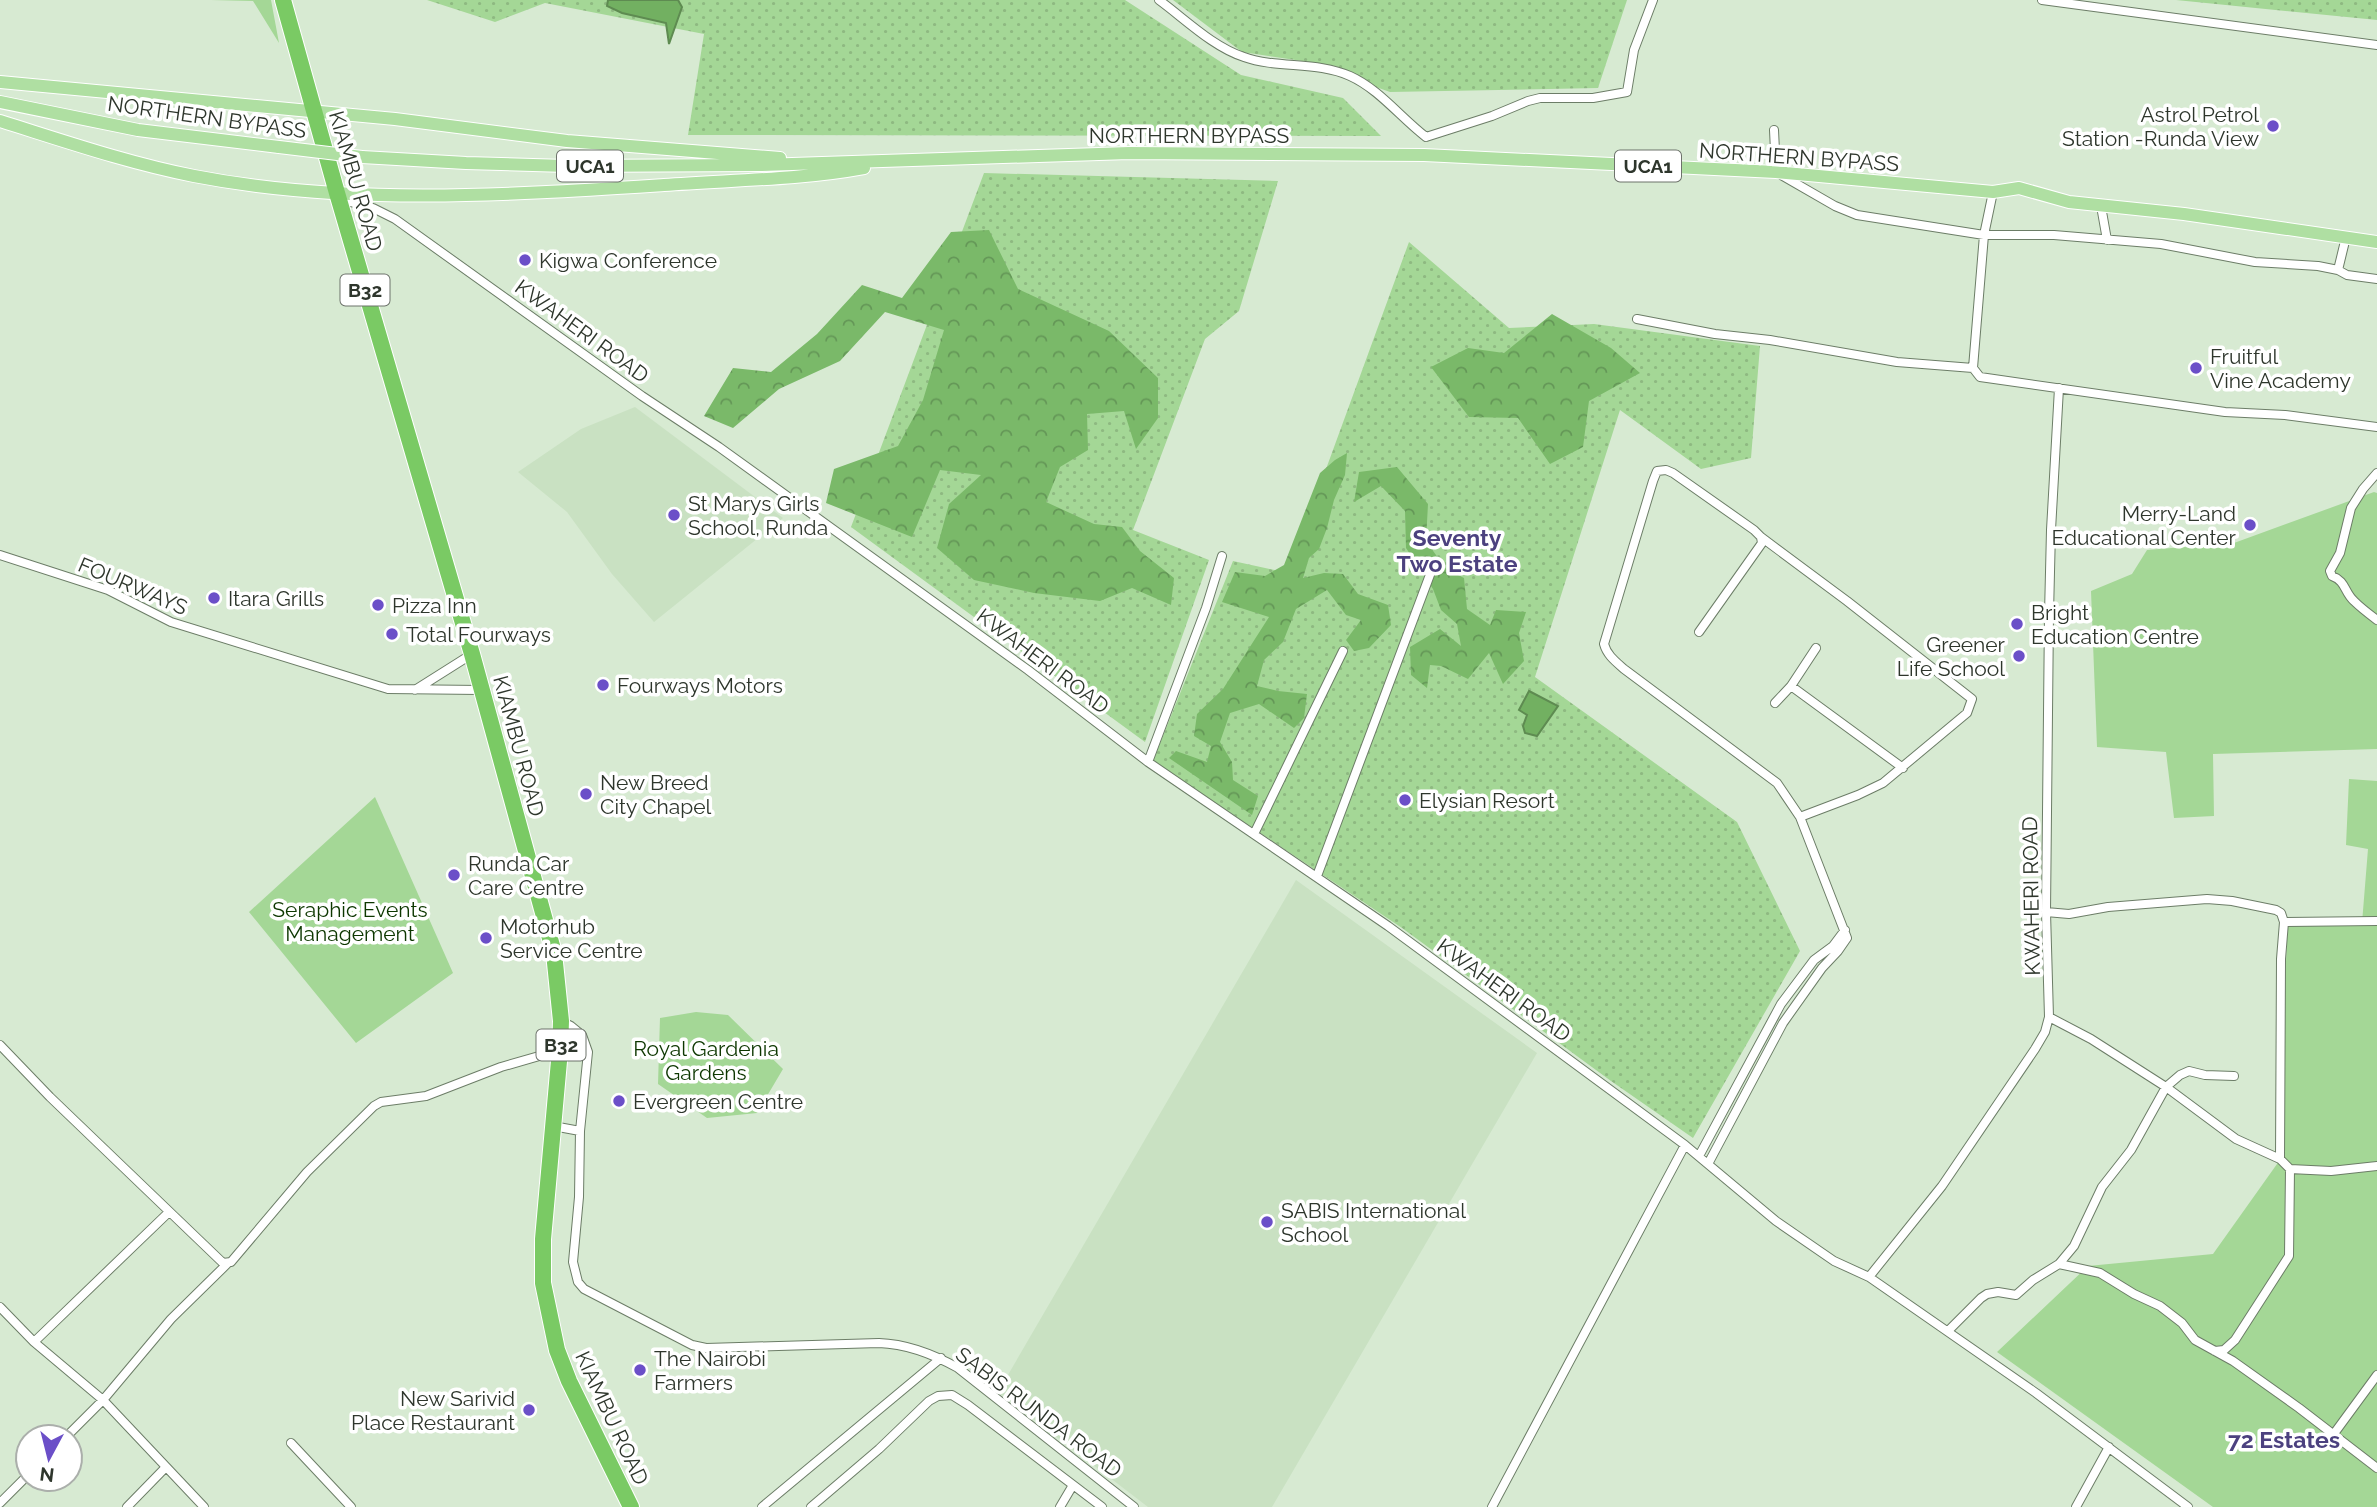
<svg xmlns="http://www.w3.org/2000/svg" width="2377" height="1507" viewBox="0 0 2377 1507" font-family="Raleway,sans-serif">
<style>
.built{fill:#c9e1c2}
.grass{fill:url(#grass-dots)}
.forest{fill:url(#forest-crowns)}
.green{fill:#a4d796}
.water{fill:#72b061;stroke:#5e8b51;stroke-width:2}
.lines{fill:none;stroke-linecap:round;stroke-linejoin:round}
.street-casing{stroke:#6c7d67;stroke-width:10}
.primary-casing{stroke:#fff;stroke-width:14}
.highway-casing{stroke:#fff;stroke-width:18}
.street{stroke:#fff;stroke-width:8}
.primary{stroke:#afdfa2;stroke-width:12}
.highway{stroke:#7aca64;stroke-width:16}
.primary-bridge-casing{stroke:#fff;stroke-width:14;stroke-linecap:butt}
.primary-bridge{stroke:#afdfa2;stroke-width:12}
.poi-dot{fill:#6b4fc8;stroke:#fff;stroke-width:2.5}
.labels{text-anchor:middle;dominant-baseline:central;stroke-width:7;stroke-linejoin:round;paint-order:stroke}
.shield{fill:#fff;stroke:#6d726b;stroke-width:2}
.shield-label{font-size:19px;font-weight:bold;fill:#2e362c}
.poi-label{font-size:21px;fill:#2e362c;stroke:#fff;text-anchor:start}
.street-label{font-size:21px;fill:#2e362c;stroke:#fff}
.park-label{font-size:21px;fill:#0d3700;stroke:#fff}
.neighbourhood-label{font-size:23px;font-weight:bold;fill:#4c417f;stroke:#fff}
</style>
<defs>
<pattern id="grass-dots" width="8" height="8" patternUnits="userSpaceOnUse" patternTransform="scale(1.75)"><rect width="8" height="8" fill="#a4d796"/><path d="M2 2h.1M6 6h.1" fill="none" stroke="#8eb981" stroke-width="1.8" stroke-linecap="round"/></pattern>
<pattern id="forest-crowns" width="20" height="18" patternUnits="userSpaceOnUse" patternTransform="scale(1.75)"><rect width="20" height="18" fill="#7ab969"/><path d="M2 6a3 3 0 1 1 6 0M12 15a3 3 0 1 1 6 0" fill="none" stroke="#649757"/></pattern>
</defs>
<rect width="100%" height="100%" fill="#d7ead2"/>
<path class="built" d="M 635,407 L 783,518 L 654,622 L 612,574 L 567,512 L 518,472 L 581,429 Z
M 1296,880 L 1537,1053 L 1272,1507 L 1148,1507 L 998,1392 Z"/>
<path class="grass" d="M 427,0 L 1125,0 L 1241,75 L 1343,98 L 1381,136 L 688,135 L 704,34 L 545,3 L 495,22 Z
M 1173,0 L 1627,0 L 1598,88 L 1390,92 L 1376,87 L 1336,66 L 1242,52 Z
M 2176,0 L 2377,0 L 2377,20 Z
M 984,173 L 1278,181 L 1239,311 L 1205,339 L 1133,530 L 1209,560 L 1145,742 L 851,527 Z
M 1409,242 L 1509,328 L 1594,324 L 1760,346 L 1751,458 L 1701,469 L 1620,410 L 1535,677 L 1737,822 L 1800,951 L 1693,1138 L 1611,1081 L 1402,928 L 1153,761 L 1233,561 L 1288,573 Z"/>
<path class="forest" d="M 989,230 L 1018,289 L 1109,331 L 1158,378 L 1158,418 L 1136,449 L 1124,411 L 1087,414 L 1088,450 L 1060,467 L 1046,502 L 1094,524 L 1122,527 L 1140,551 L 1174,578 L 1171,605 L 1132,588 L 1100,601 L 1034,593 L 974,580 L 937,548 L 949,504 L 981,475 L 940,470 L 912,537 L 826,503 L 834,469 L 898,446 L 923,400 L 944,330 L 885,312 L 840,361 L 779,389 L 733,428 L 704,416 L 733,368 L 771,372 L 817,334 L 862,285 L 902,298 L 951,232 Z
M 1552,314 L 1611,348 L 1640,373 L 1589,401 L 1583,447 L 1550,464 L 1518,418 L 1469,417 L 1431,367 L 1468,348 L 1504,353 Z
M 1347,453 L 1345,475 L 1334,500 L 1327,528 L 1319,549 L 1309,558 L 1303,578 L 1324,573 L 1343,574 L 1358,594 L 1388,605 L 1391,625 L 1369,648 L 1354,651 L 1346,640 L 1361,620 L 1346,615 L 1327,590 L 1296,609 L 1283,642 L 1264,660 L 1257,686 L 1278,691 L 1307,694 L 1304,718 L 1294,728 L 1259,704 L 1230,713 L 1220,742 L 1232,762 L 1233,780 L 1258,796 L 1252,815 L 1169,758 L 1176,751 L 1207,762 L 1211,746 L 1194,736 L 1197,714 L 1223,689 L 1269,617 L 1222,602 L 1235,572 L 1265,576 L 1284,565 L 1320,473 L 1335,460 Z
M 1397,467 L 1428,504 L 1426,541 L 1446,569 L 1464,578 L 1467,609 L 1490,625 L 1496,610 L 1526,612 L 1519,633 L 1524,661 L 1503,684 L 1489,653 L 1468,679 L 1441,666 L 1430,665 L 1427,688 L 1411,675 L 1410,647 L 1440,629 L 1461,646 L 1457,624 L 1441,610 L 1433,589 L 1406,548 L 1405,511 L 1381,486 L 1354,502 L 1359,472 Z"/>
<path class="green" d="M 211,0 L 271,0 L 279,43 L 253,1 Z
M 2374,492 L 2377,493 L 2377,749 L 2213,754 L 2214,816 L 2174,818 L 2166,752 L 2097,747 L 2091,591 L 2132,574 L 2147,550 L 2234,543 Z
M 2349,779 L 2377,781 L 2377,1507 L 2213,1507 L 1997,1352 L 2088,1266 L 2213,1254 L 2277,1164 L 2288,917 L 2362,923 L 2368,849 L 2346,845 Z
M 375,797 L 453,973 L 356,1043 L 249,912 Z
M 696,1012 L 728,1015 L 783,1069 L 757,1113 L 707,1118 L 658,1084 L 660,1018 Z"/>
<path class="water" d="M 608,0 L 678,0 L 682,7 L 669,44 L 666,23 L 622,13 L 607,6 Z
M 1529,691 L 1558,706 L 1537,736 L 1525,733 L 1523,726 L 1527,715 L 1519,710 Z"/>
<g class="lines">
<g class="street-casing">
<path id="street" d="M 1159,0 C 1185,19 1213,47 1244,57 C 1278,69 1317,61 1350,76 C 1379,89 1401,118 1426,137
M 2042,0 L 2377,45
M 1774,130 L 1776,172 L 1835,206 L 1857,215 L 1984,235 L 2054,235 L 2161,244 L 2255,262 L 2318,266 L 2338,270 L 2347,275 L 2377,279
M 1426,137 L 1492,116 L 1528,101 L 1540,98 L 1593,98 L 1627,92 L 1634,50 L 1653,0
M 1993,192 L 1984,235 L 1973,368 L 1980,377 L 2225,412 L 2285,415 L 2377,427
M 339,199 L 373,208 L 395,219 L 642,396 L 719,447 L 1028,670 L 1148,762 L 1388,926 L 1685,1145 L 1776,1221 L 1834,1261 L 1869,1277 L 2036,1393 L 2188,1507
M 2101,206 L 2107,240
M 2338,270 L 2346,237
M 1637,319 L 1715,334 L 1770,340 L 1897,362 L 1973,368
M 2377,473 L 2363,489 L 2351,508 L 2340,553 L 2330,571 L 2332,576 C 2346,581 2344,592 2354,601 C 2361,608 2369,614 2377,620
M 1761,537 L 1847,601 L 1972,699 L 1967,713 L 1883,783 L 1858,795 L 1800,817
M 0,555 L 108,590 L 171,622 L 388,689 L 481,690
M 1699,632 L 1762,543 L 1761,537 L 1754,530 L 1673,473 L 1666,470 L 1657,471 L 1653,481 L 1604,644 C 1607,655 1615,661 1624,669 L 1777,783 L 1800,817 L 1847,938 L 1838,951 L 1822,968 L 1783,1023 L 1708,1164
M 1791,686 L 1816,648
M 415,690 L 472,654
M 1775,703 L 1791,686 L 1903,768
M 1148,762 L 1206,608 L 1222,556
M 1254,834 L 1343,651
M 1317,876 L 1431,572
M 2046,912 L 2069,914 L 2108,907 L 2207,899 L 2232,901 L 2276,910 L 2281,913 L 2284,922 L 2281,959 L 2280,1159
M 2284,922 L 2377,921
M 2049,1017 L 2091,1039 L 2166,1087 L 2236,1139 L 2280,1159 L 2290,1169 L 2331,1171 L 2377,1166
M 561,1021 L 571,1026 L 582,1035 L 588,1052 L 580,1131 L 579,1197 L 573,1262 L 578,1282 L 584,1289 L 692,1345 L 706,1348 L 879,1343 C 908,1344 933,1354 958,1368 L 1134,1507
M 0,1045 L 50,1097 L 223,1263 L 231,1262 L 307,1172 L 374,1106 L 381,1102 L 426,1096 L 501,1067 L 560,1050
M 553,1126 L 580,1131
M 1699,1156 L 1781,1004 L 1814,960 L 1833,946 L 1845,930
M 2059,1264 L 2100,1273 L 2134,1294 L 2160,1306 L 2182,1323 L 2195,1340 L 2233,1361 L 2299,1408 L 2377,1468
M 1869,1277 L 1942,1186 L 2035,1049 L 2045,1032 L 2049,1017 L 2046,912 L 2049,614 L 2051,530 L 2059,388
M 0,1307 L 34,1342 L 103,1400 L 204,1507
M 1948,1331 L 1981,1298 L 1987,1294 L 1998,1292 L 2016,1295 L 2033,1280 L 2059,1264 L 2074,1246 L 2102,1187 L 2131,1150 L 2166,1087 L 2180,1075 L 2189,1071 L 2205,1075 L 2234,1076
M 34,1342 L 169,1212
M 2215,1351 L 2224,1350 L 2235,1340 L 2289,1256 L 2290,1169
M 2333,1435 L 2377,1375
M 66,1437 L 103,1400 L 171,1319 L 227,1264
M 291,1443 L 351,1507
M 0,1503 L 28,1475
M 127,1507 L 166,1467
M 762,1507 L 941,1358
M 811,1507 L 879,1449 L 929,1401 L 938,1396 L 952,1395 L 968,1405 L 1102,1507
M 1060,1507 L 1073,1485
M 1492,1507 L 1685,1145
M 2076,1507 L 2109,1447"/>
</g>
<g class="primary-casing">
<path id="primary" d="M 0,82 L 395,119 L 567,141 L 780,158
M 0,102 L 138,130 L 279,147
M 0,121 C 64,141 128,163 194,176 C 348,206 509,195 664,185 C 730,180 799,180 864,168
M 362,157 L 466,163 L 566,166 L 761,165 L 1129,153 L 1424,155 L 1776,172 L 1993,192 L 2019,188 L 2069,202 L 2184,214 L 2377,242"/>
</g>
<g class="highway-casing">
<path id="highway" d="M 283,0 L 337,193 L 472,654 L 554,953 L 561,1021 L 560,1050 L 543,1239 L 543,1283 L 557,1350 L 569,1381 L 631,1507"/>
</g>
<use href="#street" class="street"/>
<use href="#primary" class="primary"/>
<use href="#highway" class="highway"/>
<g class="primary-bridge-casing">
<path id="primary-bridge" d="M 279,147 L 362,157"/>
</g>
<use href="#primary-bridge" class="primary-bridge"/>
</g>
<g class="poi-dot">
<circle cx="2273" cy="126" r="7"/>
<circle cx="525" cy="260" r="7"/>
<circle cx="2196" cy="368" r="7"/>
<circle cx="674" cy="515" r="7"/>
<circle cx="2250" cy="525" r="7"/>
<circle cx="214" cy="598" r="7"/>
<circle cx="378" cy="605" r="7"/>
<circle cx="2017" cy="624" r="7"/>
<circle cx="392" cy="634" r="7"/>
<circle cx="2019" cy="656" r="7"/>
<circle cx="603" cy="685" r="7"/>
<circle cx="586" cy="794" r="7"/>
<circle cx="1405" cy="800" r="7"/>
<circle cx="454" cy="875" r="7"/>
<circle cx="486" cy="938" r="7"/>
<circle cx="619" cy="1101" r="7"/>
<circle cx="1267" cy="1222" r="7"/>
<circle cx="640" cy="1370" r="7"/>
<circle cx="529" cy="1410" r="7"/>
</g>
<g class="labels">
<g class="shield">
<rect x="557" y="150.5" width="66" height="31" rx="5"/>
<rect x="1615" y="150.5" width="66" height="31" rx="5"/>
<rect x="340.5" y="274.5" width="49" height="31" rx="5"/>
<rect x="536.5" y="1029.5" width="49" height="31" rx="5"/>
</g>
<g class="shield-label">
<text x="590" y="166">UCA1</text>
<text x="1648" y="166">UCA1</text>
<text x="365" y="290">B32</text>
<text x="561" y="1045">B32</text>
</g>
<g class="poi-label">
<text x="2259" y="114" text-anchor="end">Astrol Petrol<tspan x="2259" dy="24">Station -Runda View</tspan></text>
<text x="539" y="260">Kigwa Conference</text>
<text x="2210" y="356">Fruitful<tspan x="2210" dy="24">Vine Academy</tspan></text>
<text x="688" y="503">St Marys Girls<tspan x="688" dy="24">School, Runda</tspan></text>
<text x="2236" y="513" text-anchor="end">Merry-Land<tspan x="2236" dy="24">Educational Center</tspan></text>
<text x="228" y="598">Itara Grills</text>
<text x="392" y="605">Pizza Inn</text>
<text x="2031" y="612">Bright<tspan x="2031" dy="24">Education Centre</tspan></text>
<text x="406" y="634">Total Fourways</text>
<text x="2005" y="644" text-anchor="end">Greener<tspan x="2005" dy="24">Life School</tspan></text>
<text x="617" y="685">Fourways Motors</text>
<text x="600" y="782">New Breed<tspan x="600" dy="24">City Chapel</tspan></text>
<text x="1419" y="800">Elysian Resort</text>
<text x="468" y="863">Runda Car<tspan x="468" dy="24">Care Centre</tspan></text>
<text x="500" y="926">Motorhub<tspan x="500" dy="24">Service Centre</tspan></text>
<text x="633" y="1101">Evergreen Centre</text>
<text x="1281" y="1210">SABIS International<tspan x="1281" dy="24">School</tspan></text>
<text x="654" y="1358">The Nairobi<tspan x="654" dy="24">Farmers</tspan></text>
<text x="515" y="1398" text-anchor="end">New Sarivid<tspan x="515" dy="24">Place Restaurant</tspan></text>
</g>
<g class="street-label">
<text transform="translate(207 117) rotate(8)">NORTHERN BYPASS</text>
<text x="1189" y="135">NORTHERN BYPASS</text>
<text transform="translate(1799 157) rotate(4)">NORTHERN BYPASS</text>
<text transform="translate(356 181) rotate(74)">KIAMBU ROAD</text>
<text transform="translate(582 331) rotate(36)">KWAHERI ROAD</text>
<text transform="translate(133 586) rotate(23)">FOURWAYS</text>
<text transform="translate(1043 661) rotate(37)">KWAHERI ROAD</text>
<text transform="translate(519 746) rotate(75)">KIAMBU ROAD</text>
<text transform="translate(2031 896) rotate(-91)">KWAHERI ROAD</text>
<text transform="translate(1504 990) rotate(36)">KWAHERI ROAD</text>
<text transform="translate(1039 1412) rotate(37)">SABIS RUNDA ROAD</text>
<text transform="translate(612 1418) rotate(65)">KIAMBU ROAD</text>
</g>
<g class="park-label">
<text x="350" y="909">Seraphic Events<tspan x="350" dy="24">Management</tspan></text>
<text x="706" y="1048">Royal Gardenia<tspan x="706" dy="24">Gardens</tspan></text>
</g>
<g class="neighbourhood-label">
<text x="1457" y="537">Seventy<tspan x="1457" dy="26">Two Estate</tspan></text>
<text x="2284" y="1439">72 Estates</text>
</g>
</g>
<g transform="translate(49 1458) rotate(187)"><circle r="33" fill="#ffffff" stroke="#abafab" stroke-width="2"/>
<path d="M0-5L12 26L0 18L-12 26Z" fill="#6b4fc8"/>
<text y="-10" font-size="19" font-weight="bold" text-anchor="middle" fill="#2e362c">N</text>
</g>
</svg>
